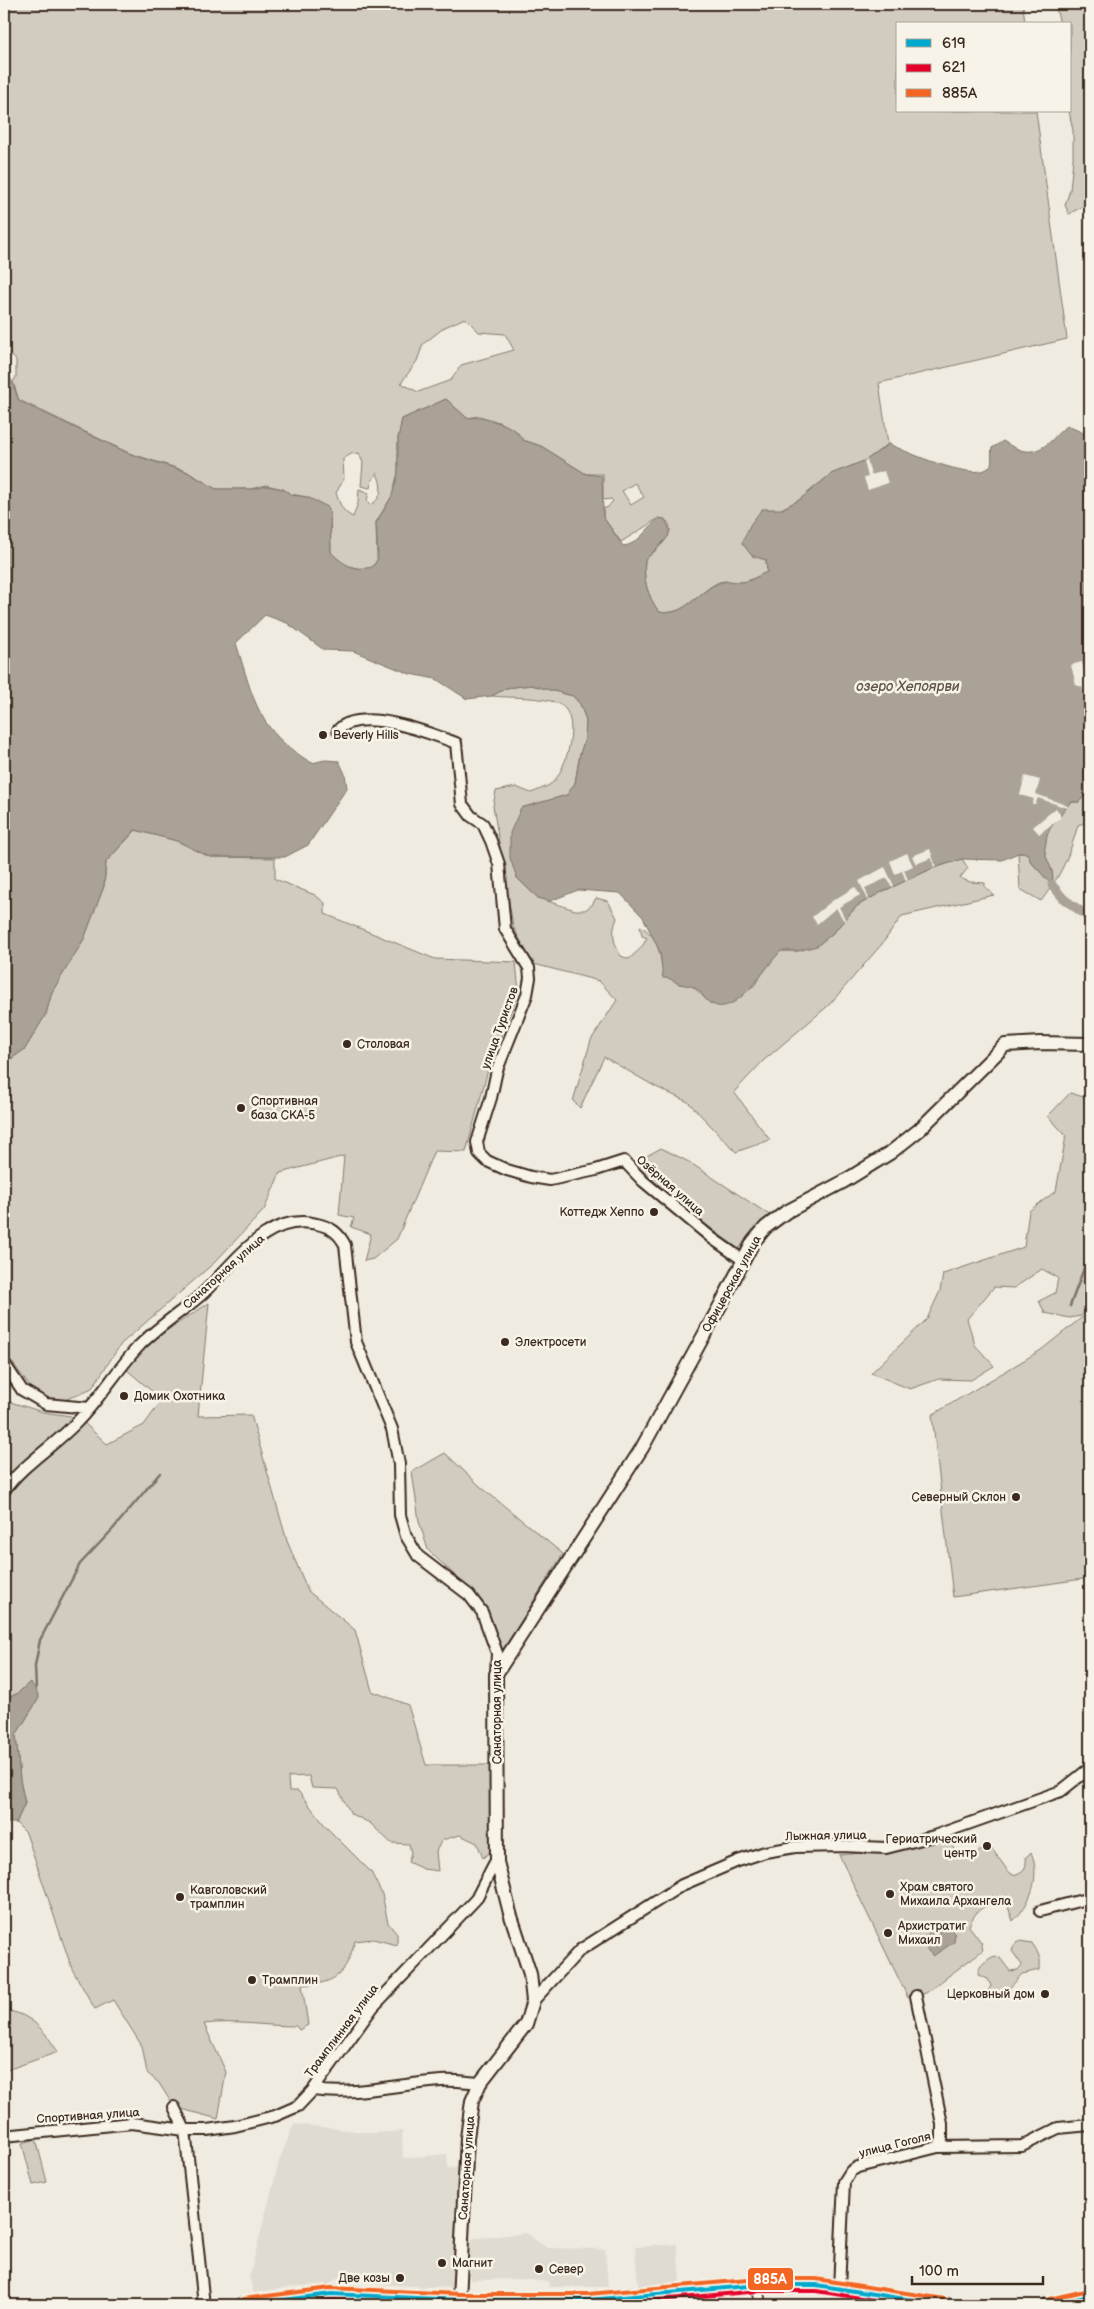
<svg xmlns="http://www.w3.org/2000/svg" width="1094" height="2309" viewBox="0 0 1094 2309" font-family="'Balsamiq Sans',sans-serif">
<style>
.built{fill:#e0dbd0}
.green{fill:#d1cbc0;stroke:#867a6f;fill-rule:evenodd}
.water{fill:#aaa296;stroke:#7e7266}
.pier{fill:#efebe0}
.lines{fill:none;stroke-linecap:round;stroke-linejoin:round}
.stream{stroke:#7e7266;stroke-width:2.5}
.canal{stroke:#aaa296;stroke-width:9}
.minor-casing{stroke:#3b2a1e;stroke-width:14}
.tertiary-casing{stroke:#3b2a1e;stroke-width:16}
.secondary-casing{stroke:#3b2a1e;stroke-width:19}
.minor{stroke:#f7f3e8;stroke-width:10}
.tertiary{stroke:#f7f3e8;stroke-width:12}
.secondary{stroke:#f7f3e8;stroke-width:15}
.bus-1-casing{stroke:#f7f3e8;stroke-width:8}
.bus-2-casing{stroke:#f7f3e8;stroke-width:8}
.bus-3-casing{stroke:#f7f3e8;stroke-width:8}
.bus-1{stroke:#00a9ce;stroke-width:4}
.bus-2{stroke:#e4002b;stroke-width:4}
.bus-3{stroke:#f26522;stroke-width:4}
.poi-dot{fill:#3b2a1e;stroke:#f7f3e8;stroke-width:2}
.labels{text-anchor:middle;dominant-baseline:central;stroke-width:5;stroke-linejoin:round;paint-order:stroke}
.poi-label{font-size:12px;fill:#3b2a1e;stroke:#f7f3e8;text-anchor:start}
.street-label{font-size:12px;fill:#3b2a1e;stroke:#f7f3e8}
.water-label{font-size:14px;font-style:italic;fill:#625448;stroke:#f7f3e8}
.line-badge{stroke:#f7f3e8;stroke-width:2}
.badge-label{font-size:14px;text-anchor:middle;font-weight:bold;fill:#fff}
</style>
<rect width="100%" height="100%" fill="#efebe0"/>
<filter id="ink" filterUnits="userSpaceOnUse"><feTurbulence type="fractalNoise" baseFrequency=".02" numOctaves="2"/><feDisplacementMap in="SourceGraphic" scale="10" xChannelSelector="R" yChannelSelector="G"/><feConvolveMatrix kernelMatrix="1 2 1 2 8 2 1 2 1" color-interpolation-filters="sRGB"/></filter>
<g filter="url(#ink)">
<path class="built" d="M 294,2124 L 374,2133 L 402,2131 L 403,2158 L 447,2154 L 448,2168 L 463,2167 L 455,2288 L 372,2284 L 372,2277 L 342,2275 L 329,2284 L 297,2286 L 254,2293 L 249,2277 L 280,2158 Z
M 526,2233 L 547,2248 L 605,2249 L 608,2287 L 548,2287 L 549,2282 L 521,2279 L 470,2280 L 470,2239 Z
M 677,2244 L 680,2282 L 638,2285 L 635,2247 Z"/>
<path class="green" d="M 4,4 L 1023,4 L 1025,24 L 898,24 L 898,111 L 1036,111 L 1067,339 L 879,383 L 888,444 L 865,461 L 831,474 L 799,500 L 781,509 L 766,560 L 767,572 C 760,575 750,581 742,582 C 735,582 726,580 719,582 C 697,592 685,617 659,612 C 647,595 643,580 645,560 C 655,550 676,537 668,522 L 659,518 L 621,542 L 603,517 L 603,508 L 607,508 L 613,501 L 611,499 L 603,500 L 603,474 L 586,474 L 541,446 L 523,440 L 516,431 L 499,422 L 480,416 L 467,418 L 446,399 L 402,419 L 398,438 L 398,473 L 392,496 L 376,522 L 377,560 L 372,568 C 354,571 343,565 331,552 L 330,513 L 307,497 L 291,494 L 283,489 L 266,485 L 251,489 L 216,489 L 186,471 L 129,453 L 19,400 L 13,382 L 16,377 L 16,360 L 4,349 ZM 465,318 L 479,332 L 505,334 L 514,350 L 461,365 L 451,380 L 418,392 L 401,383 L 417,361 L 423,344 L 445,327 ZM 359,453 L 363,463 L 361,486 L 370,488 L 372,480 L 377,473 C 382,486 384,498 370,505 L 367,500 L 369,493 L 359,489 L 358,503 L 353,517 C 342,512 340,504 336,493 L 344,479 L 343,459 L 351,454 ZM 635,483 L 644,497 L 631,505 L 622,491 Z
M 1055,4 L 1090,4 L 1090,202 L 1069,214 L 1065,205 L 1070,190 L 1073,159 L 1073,131 L 1069,111 L 1070,24 L 1060,24 Z
M 531,685 L 573,696 L 580,704 L 586,720 L 585,738 L 580,754 L 575,783 L 567,795 L 521,808 L 517,878 L 538,898 L 575,910 L 585,910 L 592,905 L 596,898 L 608,901 L 617,918 C 611,933 613,942 621,956 L 629,959 L 641,948 L 647,938 L 642,936 L 640,926 C 659,936 661,957 663,977 L 673,979 L 679,984 L 691,985 L 711,1004 L 754,986 L 770,962 L 781,951 L 798,951 L 832,934 L 857,906 L 881,892 L 931,869 L 962,859 L 968,868 L 960,878 L 970,882 L 985,883 L 985,887 L 994,895 L 902,916 L 882,944 L 829,1005 L 763,1061 L 734,1092 L 770,1140 L 736,1152 L 688,1102 L 656,1087 L 604,1057 L 580,1108 L 573,1101 L 591,1040 L 617,1000 L 599,981 L 530,963 C 526,949 519,939 513,926 L 493,806 L 496,791 L 516,787 L 531,793 C 538,790 547,787 552,783 C 567,770 581,717 561,705 C 546,696 510,698 492,696 L 506,688 Z
M 1090,790 L 1090,811 L 1086,815 L 1084,823 L 1078,825 C 1068,859 1063,872 1041,901 L 1020,889 L 1018,853 L 1027,853 L 1031,862 L 1052,885 C 1055,869 1048,866 1044,852 C 1044,848 1046,844 1046,840 C 1048,824 1063,816 1070,802 L 1079,802 Z
M 136,830 L 177,841 L 210,857 L 275,858 L 275,879 L 315,895 L 325,903 L 325,914 L 435,959 L 516,962 L 519,992 L 489,1066 L 466,1152 L 434,1151 L 397,1239 L 373,1259 L 364,1261 L 371,1234 L 351,1227 L 354,1218 L 339,1215 L 344,1156 L 280,1173 L 264,1210 L 215,1262 L 121,1344 L 92,1388 L 60,1402 L 33,1391 L 4,1351 L 4,1337 L 8,1329 L 4,1320 L 4,1064 L 25,1049 L 46,1014 L 52,992 L 84,939 L 104,886 L 106,862 Z
M 1070,1093 L 1087,1098 L 1090,1096 L 1090,1302 L 1081,1316 L 1070,1318 L 1045,1313 L 1039,1301 L 1055,1293 L 1058,1278 L 1042,1269 L 1014,1288 L 994,1287 L 967,1319 L 975,1345 L 994,1366 L 971,1380 L 939,1379 L 910,1389 L 871,1373 L 927,1319 L 940,1291 L 943,1274 L 1024,1247 L 1029,1211 L 1056,1191 L 1066,1136 L 1048,1116 Z
M 661,1148 L 689,1162 L 771,1216 L 752,1230 L 739,1249 L 690,1213 L 634,1163 Z
M 209,1303 L 198,1416 L 251,1415 L 287,1541 L 308,1591 L 355,1630 L 372,1691 L 408,1705 L 426,1765 L 491,1765 L 492,1850 L 483,1858 L 477,1843 L 460,1835 L 442,1840 L 436,1851 L 438,1871 L 423,1869 L 408,1862 L 411,1853 L 409,1844 L 391,1843 L 370,1823 L 351,1814 L 338,1789 L 312,1788 L 309,1776 L 288,1777 L 289,1791 L 298,1791 L 327,1828 L 371,1872 L 382,1894 L 388,1923 L 397,1934 L 397,1945 L 373,1939 L 355,1941 C 346,1974 336,1984 302,1985 L 308,2025 L 299,2030 L 296,2026 C 264,2026 235,2020 204,2024 L 226,2072 L 218,2119 L 174,2107 L 159,2083 L 147,2073 L 142,2046 L 113,2000 L 95,2009 L 72,1969 L 26,1833 L 16,1823 L 25,1803 L 20,1780 L 16,1735 L 39,1698 L 30,1682 L 18,1693 L 4,1700 L 4,1493 L 81,1420 L 107,1444 L 144,1425 L 162,1400 L 126,1369 L 140,1348 Z
M 1090,1311 L 1090,1578 L 953,1597 L 932,1415 L 1041,1350 Z
M 4,1400 L 43,1412 L 71,1416 L 75,1420 L 14,1473 L 4,1471 Z
M 445,1453 L 481,1487 L 563,1554 L 503,1650 L 481,1600 L 428,1550 L 419,1521 L 412,1472 Z
M 957,1837 C 942,1867 982,1848 992,1849 L 1008,1871 L 1013,1875 C 1024,1872 1027,1868 1026,1857 L 1031,1852 C 1041,1876 1031,1904 1013,1921 L 1007,1904 C 987,1904 977,1906 969,1926 L 981,1942 L 983,1950 L 926,1993 L 908,1998 L 839,1855 L 901,1849 Z
M 1020,1941 L 1032,1943 C 1037,1951 1043,1960 1039,1970 L 1022,1974 C 1011,1986 1008,1996 988,1991 L 991,1986 L 988,1979 L 978,1975 C 978,1965 986,1961 994,1956 L 1000,1958 L 1010,1971 L 1018,1970 L 1022,1965 L 1012,1951 L 1014,1945 Z
M 4,2010 C 32,2014 44,2030 58,2052 L 4,2071 Z
M 36,2139 L 47,2182 L 33,2185 L 22,2143 Z"/>
<path class="water" d="M 4,370 L 9,374 L 19,401 L 130,454 L 187,472 L 216,489 L 252,489 L 267,486 L 283,489 L 292,495 L 307,497 L 328,507 L 330,513 L 331,552 C 343,565 354,571 372,567 L 378,559 L 376,523 L 392,496 L 398,473 L 398,439 L 402,419 L 446,399 L 467,418 L 480,417 L 506,425 L 516,431 L 523,440 L 541,446 L 586,474 L 602,476 L 603,517 L 623,546 C 638,545 648,527 659,518 L 665,519 L 670,530 L 668,537 L 645,560 C 643,580 647,595 659,612 C 685,617 697,592 719,583 C 726,580 735,582 742,582 C 750,582 759,575 767,572 L 766,560 L 752,556 L 742,543 L 750,525 L 762,509 L 782,509 L 799,500 L 831,474 L 866,460 L 889,444 C 907,452 969,480 987,469 C 995,464 990,456 992,448 L 1003,441 C 1020,452 1033,457 1051,441 C 1057,435 1060,430 1068,426 L 1090,436 L 1090,790 L 1079,802 L 1070,802 C 1062,816 1048,824 1046,841 C 1046,845 1044,848 1045,852 C 1048,866 1055,869 1052,885 L 1031,862 L 1027,853 L 1018,853 L 1002,860 L 962,859 L 931,869 L 882,892 L 857,906 L 832,934 L 817,946 L 798,951 L 781,951 C 766,965 737,1018 712,1004 C 706,1002 703,994 698,990 C 692,985 688,986 680,984 C 674,982 672,978 663,978 L 660,952 L 643,917 L 620,893 L 578,890 L 550,901 L 538,898 L 517,878 L 510,858 L 510,833 L 521,808 L 567,795 L 575,783 L 580,754 L 585,738 L 586,720 L 580,704 L 573,696 L 531,685 L 506,688 L 492,696 L 467,699 L 436,679 L 410,674 L 353,651 L 324,650 L 287,623 L 265,615 L 236,643 C 254,700 257,731 312,763 L 325,760 L 339,761 L 345,774 L 347,788 L 308,845 L 285,857 L 210,857 L 177,841 L 135,830 L 106,862 L 104,886 L 84,939 L 52,992 L 46,1014 L 25,1049 L 4,1064 Z
M 30,1682 L 36,1689 L 39,1698 L 16,1735 L 20,1780 L 25,1803 L 16,1823 L 4,1823 L 4,1700 L 18,1693 Z
M 942,1927 L 948,1927 L 955,1934 L 954,1942 L 933,1956 L 926,1949 L 924,1937 L 935,1929 Z"/>
<path class="pier" d="M 867,460 L 871,475 L 884,471 L 888,483 L 868,490 L 864,478 L 868,477 L 864,461 Z
M 1082,662 L 1086,680 L 1090,679 L 1086,682 L 1090,688 L 1090,707 L 1086,708 L 1082,687 L 1076,685 L 1071,665 Z
M 1025,776 L 1040,780 L 1036,794 L 1068,806 L 1067,808 L 1038,798 L 1035,804 L 1032,804 L 1034,799 L 1020,795 Z
M 1056,808 L 1060,814 L 1060,818 L 1039,834 L 1033,827 Z
M 930,849 L 936,867 L 934,867 L 931,858 L 916,864 L 912,856 Z
M 907,853 L 913,866 L 904,870 L 908,880 L 906,881 L 902,871 L 895,874 L 890,861 Z
M 885,867 L 894,886 L 892,887 L 887,878 L 865,888 L 869,899 L 868,900 L 859,881 Z
M 855,887 L 860,895 L 839,907 L 845,919 L 844,921 L 836,908 L 817,924 L 812,917 L 832,901 Z"/>
<g class="lines">
<path class="stream" d="M 1070,1306 L 1090,1252
M 36,1689 L 35,1666 L 40,1640 L 80,1564 L 113,1529 L 160,1473"/>
<path class="canal" d="M 1052,885 L 1064,899 L 1090,918"/>
<g class="minor-casing">
<path id="minor" d="M 338,730 C 361,706 430,733 456,743 L 462,804 L 471,816 L 483,824 L 491,841 L 499,864 L 505,929 L 529,968 L 530,978 L 527,995 L 497,1070 L 491,1098 L 477,1142 L 479,1153 L 487,1161 L 507,1170 L 531,1177 L 550,1180 L 596,1170 L 624,1161 L 643,1181 L 713,1239 L 743,1260
M 4,1363 L 22,1390 L 46,1404 L 89,1408
M 4,1491 C 23,1464 53,1447 76,1423 C 99,1400 116,1371 138,1347 C 156,1328 180,1313 200,1296 C 232,1267 266,1211 317,1224 C 331,1227 339,1233 345,1245 L 356,1342 L 392,1429 L 399,1464 L 400,1515 L 406,1536 L 418,1556 L 469,1595 L 482,1612 L 497,1653 L 496,1674
M 1040,1911 L 1090,1898
M 916,1996 L 942,2124 L 942,2140 L 938,2147
M 533,2001 L 580,1950 L 682,1885 L 738,1861 L 765,1852 L 795,1847 L 842,1846 L 886,1848 L 934,1836 L 1061,1791 L 1090,1768
M 480,2083 C 467,2082 454,2080 441,2081 C 398,2084 356,2096 313,2090 L 373,2007 L 476,1899 L 494,1864 L 497,1862
M 174,2107 L 185,2130 L 204,2305
M 4,2136 L 132,2123 L 185,2130 L 207,2130 L 235,2126 L 275,2116 L 298,2106 L 313,2090
M 839,2288 L 844,2182 L 851,2171 L 858,2167 L 938,2147 L 1022,2146 L 1058,2128 L 1090,2125
M 759,2305 L 760,2285"/>
</g>
<g class="tertiary-casing">
<path id="tertiary" d="M 459,2300 L 467,2138 L 472,2101 L 480,2083 L 526,2024 L 533,2001 L 530,1974 L 510,1913 L 497,1862 L 496,1674 L 642,1448 L 721,1304 L 753,1242 L 766,1227 L 786,1212 L 843,1182 L 890,1153 L 919,1130 L 1005,1045 L 1040,1043 L 1090,1044"/>
</g>
<g class="secondary-casing">
<path id="secondary" d="M 244,2305 L 331,2294 L 459,2300 L 588,2300 L 760,2285 L 816,2285 L 944,2305
M 1050,2305 L 1090,2296"/>
</g>
<use href="#minor" class="minor"/>
<use href="#tertiary" class="tertiary"/>
<use href="#secondary" class="secondary"/>
<g class="bus-1-casing">
<path id="bus-1" d="M 244,2305 L 331,2294 L 459,2300 L 588,2300 L 760,2285 L 816,2285 L 944,2305
M 1050,2305 L 1090,2296"/>
</g>
<g class="bus-2-casing">
<path id="bus-2" d="M 292,2305 L 331,2300 L 438,2305
M 600,2305 L 760,2291 L 816,2291 L 905,2305"/>
</g>
<g class="bus-3-casing">
<path id="bus-3" d="M 243,2299 L 331,2288 L 459,2294 L 588,2294 L 759,2279 L 816,2279 L 945,2299
M 1049,2299 L 1089,2290"/>
</g>
<use href="#bus-1" class="bus-1"/>
<use href="#bus-2" class="bus-2"/>
<use href="#bus-3" class="bus-3"/>
</g>
</g>
<g class="poi-dot">
<circle cx="323" cy="735" r="5"/>
<circle cx="347" cy="1044" r="5"/>
<circle cx="241" cy="1108" r="5"/>
<circle cx="654" cy="1212" r="5"/>
<circle cx="505" cy="1342" r="5"/>
<circle cx="124" cy="1396" r="5"/>
<circle cx="1016" cy="1497" r="5"/>
<circle cx="987" cy="1846" r="5"/>
<circle cx="890" cy="1894" r="5"/>
<circle cx="180" cy="1897" r="5"/>
<circle cx="888" cy="1933" r="5"/>
<circle cx="252" cy="1980" r="5"/>
<circle cx="1045" cy="1994" r="5"/>
<circle cx="442" cy="2263" r="5"/>
<circle cx="539" cy="2269" r="5"/>
<circle cx="400" cy="2278" r="5"/>
</g>
<g class="labels">
<g class="poi-label">
<text x="333" y="735">Beverly Hills</text>
<text x="357" y="1044">Столовая</text>
<text x="251" y="1101">Спортивная<tspan x="251" dy="14">база СКА-5</tspan></text>
<text x="644" y="1212" text-anchor="end">Коттедж Хеппо</text>
<text x="515" y="1342">Электросети</text>
<text x="134" y="1396">Домик Охотника</text>
<text x="1006" y="1497" text-anchor="end">Северный Склон</text>
<text x="977" y="1839" text-anchor="end">Гериатрический<tspan x="977" dy="14">центр</tspan></text>
<text x="900" y="1887">Храм святого<tspan x="900" dy="14">Михаила Архангела</tspan></text>
<text x="190" y="1890">Кавголовский<tspan x="190" dy="14">трамплин</tspan></text>
<text x="898" y="1926">Архистратиг<tspan x="898" dy="14">Михаил</tspan></text>
<text x="262" y="1980">Трамплин</text>
<text x="1035" y="1994" text-anchor="end">Церковный дом</text>
<text x="452" y="2263">Магнит</text>
<text x="549" y="2269">Север</text>
<text x="390" y="2278" text-anchor="end">Две козы</text>
</g>
<g class="street-label">
<text transform="translate(500 1028) rotate(-70)">улица Туристов</text>
<text transform="translate(670 1186) rotate(41)">Озёрная улица</text>
<text transform="translate(224 1272) rotate(-42)">Санаторная улица</text>
<text transform="translate(732 1284) rotate(-61)">Офицерская улица</text>
<text transform="translate(497 1712) rotate(-90)">Санаторная улица</text>
<text transform="translate(826 1836) rotate(-1)">Лыжная улица</text>
<text transform="translate(342 2031) rotate(-53)">Трамплинная улица</text>
<text transform="translate(88 2116) rotate(-4)">Спортивная улица</text>
<text transform="translate(895 2145) rotate(-14)">улица Гоголя</text>
<text transform="translate(467 2168) rotate(-86)">Санаторная улица</text>
</g>
<g class="water-label">
<text x="908" y="686">озеро Хепоярви</text>
</g>
</g>
<rect class="line-badge" x="747" y="2267" width="47" height="24" rx="5" fill="#f26522"/>
<g class="badge-label">
<text x="770" y="2284">885А</text>
</g>
<rect width="1094" height="2309" fill="none" stroke="#f7f3e8" stroke-width="20"/>
<rect x="10" y="10" width="1074" height="2289" fill="none" stroke="#3b2a1e" stroke-width="2" filter="url(#ink)"/>
<rect x="896" y="22" width="175" height="90" fill="#f7f3e8" stroke="#aca397"/>
<rect x="906" y="39" width="25" height="8" fill="#00a9ce" stroke="#aca397"/>
<text x="942" y="48" font-size="15" fill="#3b2a1e">619</text>
<rect x="906" y="64" width="25" height="8" fill="#e4002b" stroke="#aca397"/>
<text x="942" y="72" font-size="15" fill="#3b2a1e">621</text>
<rect x="906" y="89" width="25" height="8" fill="#f26522" stroke="#aca397"/>
<text x="942" y="98" font-size="15" fill="#3b2a1e">885А</text>
<path d="M912 2276v8h131v-8" fill="none" stroke="#3b2a1e" stroke-width="2.5"/>
<text x="919" y="2276" font-size="15" fill="#3b2a1e" stroke="#f7f3e8" stroke-width="4" paint-order="stroke">100 m</text>
</svg>
